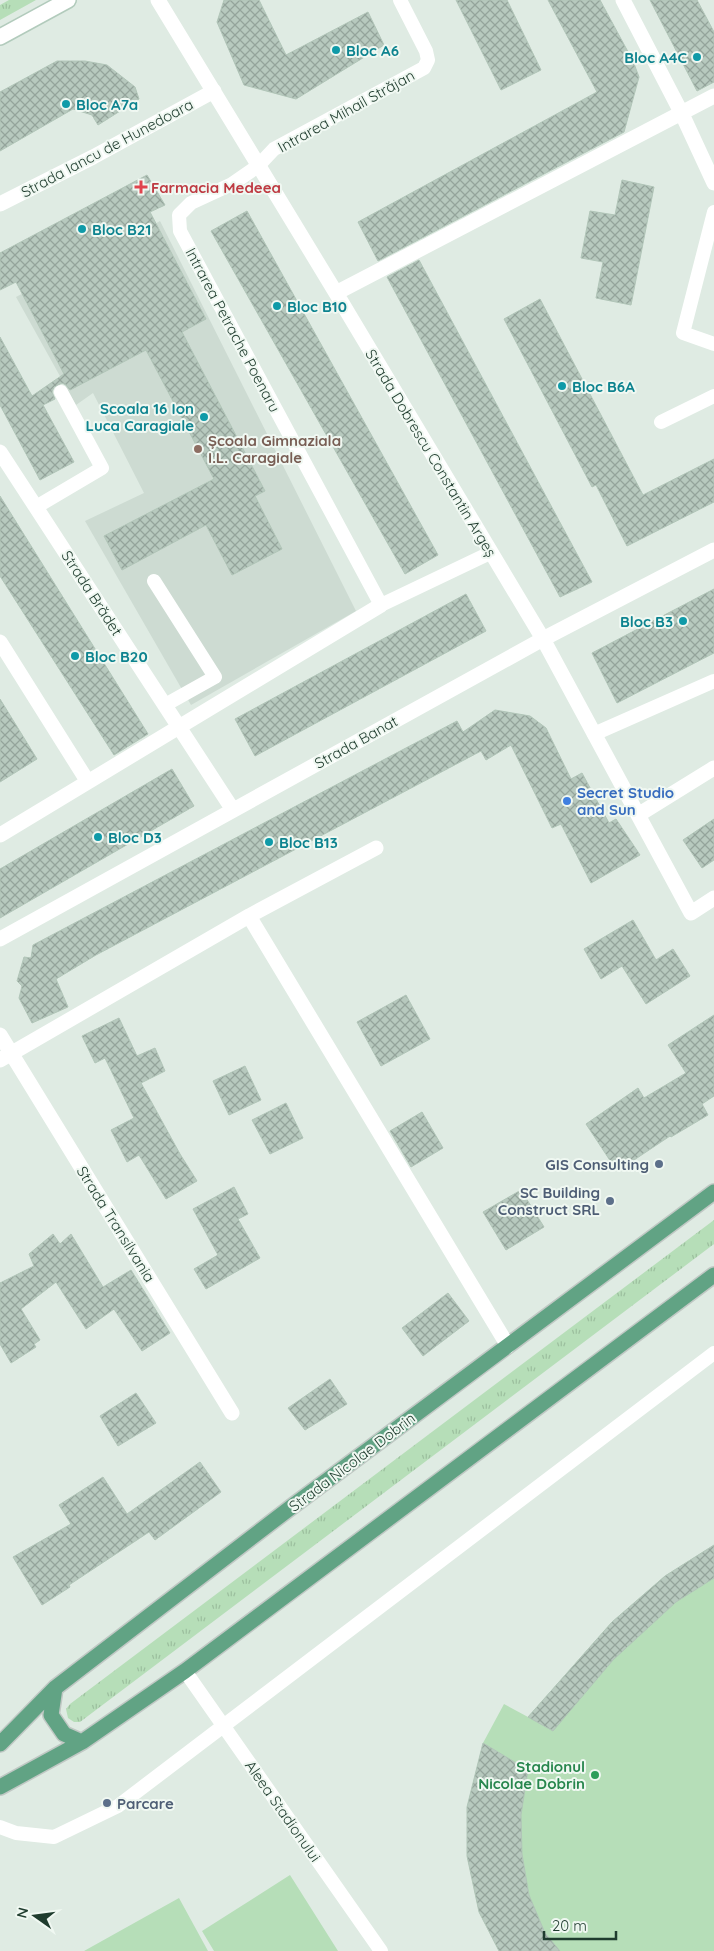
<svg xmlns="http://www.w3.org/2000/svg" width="714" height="1951" viewBox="0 0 714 1951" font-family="Quicksand,sans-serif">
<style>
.built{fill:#cddbd2}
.grass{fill:url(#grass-tufts)}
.pitch{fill:#b6deb8}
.building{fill:url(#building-cross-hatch);stroke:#b1c5b8}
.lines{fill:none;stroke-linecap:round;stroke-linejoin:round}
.secondary-casing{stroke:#b2cbbc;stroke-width:18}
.primary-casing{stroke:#c0c8c4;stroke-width:18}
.lane{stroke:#fff;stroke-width:14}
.street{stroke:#fff;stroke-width:15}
.secondary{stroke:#fff;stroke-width:15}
.primary{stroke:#61a384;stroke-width:15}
.culture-dot{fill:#0f9aa8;stroke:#f0f8f2;stroke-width:2}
.health-dot{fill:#e0444e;stroke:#f0f8f2;stroke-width:2}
.education-dot{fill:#8d6e63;stroke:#f0f8f2;stroke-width:2}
.shop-dot{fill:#3f7fe0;stroke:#f0f8f2;stroke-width:2}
.service-dot{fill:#5c6f8a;stroke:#f0f8f2;stroke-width:2}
.leisure-dot{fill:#2e9e5b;stroke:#f0f8f2;stroke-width:2}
.labels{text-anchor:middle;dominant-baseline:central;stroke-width:4;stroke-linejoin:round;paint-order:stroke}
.culture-label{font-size:15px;font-weight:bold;fill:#0d838f;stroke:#f0f8f2;text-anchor:start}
.street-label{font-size:15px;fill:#1f3c2e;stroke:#f0f8f2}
.health-label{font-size:15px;font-weight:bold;fill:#be3a42;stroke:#f0f8f2;text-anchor:start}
.education-label{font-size:15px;font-weight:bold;fill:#785e54;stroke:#f0f8f2;text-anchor:start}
.shop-label{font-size:15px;font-weight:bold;fill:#366cbe;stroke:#f0f8f2;text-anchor:start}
.service-label{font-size:15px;font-weight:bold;fill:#4e5e75;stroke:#f0f8f2;text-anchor:end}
.leisure-label{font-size:15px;font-weight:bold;fill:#27864d;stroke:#f0f8f2;text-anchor:end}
</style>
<defs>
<pattern id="grass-tufts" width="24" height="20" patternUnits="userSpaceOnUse" patternTransform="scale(1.25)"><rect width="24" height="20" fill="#b6deb8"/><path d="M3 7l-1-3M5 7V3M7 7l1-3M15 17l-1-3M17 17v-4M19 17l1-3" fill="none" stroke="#9cbf9e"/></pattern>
<pattern id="building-cross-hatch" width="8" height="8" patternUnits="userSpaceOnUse" patternTransform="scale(1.25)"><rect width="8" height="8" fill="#b7c9be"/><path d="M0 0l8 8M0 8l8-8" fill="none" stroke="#94a49b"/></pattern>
</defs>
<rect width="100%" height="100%" fill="#dfebe3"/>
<path class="built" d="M 160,221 L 356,611 L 191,705 L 85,521 L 144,493 L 93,393 L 76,405 L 16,297 Z"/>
<path class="grass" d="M 9,0 L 36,0 L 0,20 L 0,5 Z
M 714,1220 L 714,1244 L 80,1722 L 74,1722 L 68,1718 L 66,1709 L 70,1704 Z"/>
<path class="pitch" d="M 714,1545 L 714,1951 L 499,1951 L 479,1912 L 467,1856 L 467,1807 L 483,1743 L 504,1704 L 528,1717 L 612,1622 L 665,1576 Z
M 290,1875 L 338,1951 L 214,1951 L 202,1931 Z
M 179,1898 L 208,1951 L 84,1951 Z"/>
<path class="building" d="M 224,0 L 259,0 L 286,55 L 368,12 L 384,45 L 296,99 L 244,85 L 217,22 Z
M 456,0 L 507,0 L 541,70 L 501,90 Z
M 548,0 L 600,0 L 633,61 L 639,77 L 624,132 L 378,261 L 358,222 L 597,92 Z
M 650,0 L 697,0 L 714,32 L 714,82 L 697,91 Z
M 57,61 L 85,61 L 107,65 L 135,87 L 139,99 L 98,125 L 92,115 L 73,109 L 0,151 L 0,92 Z
M 147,175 L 165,205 L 150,212 L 206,319 L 182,332 L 265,491 L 255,496 L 282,549 L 232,575 L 206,525 L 122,570 L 104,536 L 214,479 L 146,350 L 70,390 L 66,385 L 62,383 L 54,387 L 52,392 L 55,399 L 43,405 L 74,462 L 40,480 L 0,405 L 0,337 L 32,396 L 64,374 L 16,282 L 0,290 L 0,253 Z
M 622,180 L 654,187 L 631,305 L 596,298 L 603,262 L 581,258 L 590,211 L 615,215 Z
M 247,211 L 438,555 L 405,574 L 211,231 Z
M 419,260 L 592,582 L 560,597 L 387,277 Z
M 540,299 L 643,495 L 714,459 L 714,502 L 627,546 L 596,485 L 592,487 L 504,319 Z
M 0,496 L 148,734 L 114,755 L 0,576 Z
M 714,589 L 714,653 L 617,703 L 592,653 Z
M 466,594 L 486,631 L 255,756 L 235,719 Z
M 0,699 L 37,759 L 0,782 Z
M 495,710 L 530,716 L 546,728 L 571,779 L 582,773 L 609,823 L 616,819 L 640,855 L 591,883 L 561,824 L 552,828 L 511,745 L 486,760 L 481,751 L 96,955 L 56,979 L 68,1007 L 32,1023 L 19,998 L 22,986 L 17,981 L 24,957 L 31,958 L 33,945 L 457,721 L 463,732 Z
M 172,769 L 194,806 L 0,918 L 0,869 Z
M 714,819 L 714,860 L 702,868 L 683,840 Z
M 633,920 L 656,960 L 673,949 L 690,976 L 646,1004 L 622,966 L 601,979 L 584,949 Z
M 406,995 L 430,1039 L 381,1066 L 357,1022 Z
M 714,1015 L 714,1096 L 702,1104 L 708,1115 L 671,1137 L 670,1136 L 625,1166 L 621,1160 L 613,1165 L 586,1124 L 638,1088 L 644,1098 L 686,1073 L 668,1045 Z
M 119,1018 L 137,1056 L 155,1048 L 165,1071 L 141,1083 L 180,1154 L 197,1181 L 166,1199 L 139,1155 L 127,1162 L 111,1130 L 134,1118 L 105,1058 L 95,1063 L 82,1036 Z
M 245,1066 L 261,1100 L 229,1115 L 213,1081 Z
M 286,1103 L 303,1138 L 270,1154 L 252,1120 Z
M 422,1112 L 443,1148 L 411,1167 L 390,1131 Z
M 234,1187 L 248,1214 L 238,1219 L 260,1258 L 206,1289 L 194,1269 L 218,1255 L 193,1209 Z
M 521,1190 L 544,1227 L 506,1250 L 483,1212 Z
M 53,1234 L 60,1244 L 71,1234 L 103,1287 L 131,1270 L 170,1333 L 142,1351 L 114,1309 L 86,1329 L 56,1282 L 21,1309 L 40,1340 L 34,1344 L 36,1347 L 11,1363 L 0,1344 L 0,1283 L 34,1266 L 29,1254 Z
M 448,1293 L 469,1321 L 423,1356 L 402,1328 Z
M 330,1379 L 347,1404 L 305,1430 L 288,1408 Z
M 136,1393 L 156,1423 L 118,1446 L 100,1416 Z
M 200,1462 L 221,1492 L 155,1540 L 149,1532 L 69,1585 L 70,1587 L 42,1605 L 13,1557 L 71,1524 L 59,1505 L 103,1477 L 127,1514 Z
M 714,1545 L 714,1578 L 676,1602 L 613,1660 L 553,1731 L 528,1717 L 612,1622 L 665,1576 Z
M 483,1743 L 528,1770 L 521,1815 L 522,1854 L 529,1895 L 545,1933 L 560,1951 L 499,1951 L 479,1912 L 467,1856 L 467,1807 Z"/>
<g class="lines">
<g class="secondary-casing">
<path id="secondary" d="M 0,37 L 68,0"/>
</g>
<g class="primary-casing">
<path id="primary" d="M 55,1688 L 51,1715 L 64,1734 L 82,1742
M 0,1744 L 55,1688 L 294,1505 L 714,1192
M 0,1787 L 82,1742 L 185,1671 L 714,1275"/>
</g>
<path class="lane" d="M 400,0 L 426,51 L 428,60 L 424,68 L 274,149 L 258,166 L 232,184 L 191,203 L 179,215 L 180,231 L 381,605 L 490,553
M 714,212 L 683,333 L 714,344
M 661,422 L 714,396
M 36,507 L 102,468 L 61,392
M 154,581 L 215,677 L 165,705
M 594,734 L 714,681
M 185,1671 L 381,1951
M 0,1827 L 16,1833 L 54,1837 L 118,1806 L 714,1353"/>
<path class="street" d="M 158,0 L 336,293 L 543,639 L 691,913 L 714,898
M 623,0 L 682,114 L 714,183
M 0,204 L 93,157 L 214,91
M 336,293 L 714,96
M 0,452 L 233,810
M 0,642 L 88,782
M 638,815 L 714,768
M 0,835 L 381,605
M 249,916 L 508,1346
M 0,939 L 543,639 L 714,550
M 0,1035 L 232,1413
M 0,1060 L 249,916 L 376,848"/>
<use href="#secondary" class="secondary"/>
<use href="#primary" class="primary"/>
</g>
<g class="culture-dot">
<circle cx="336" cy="50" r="5"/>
<circle cx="697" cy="57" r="5"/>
<circle cx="66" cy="104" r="5"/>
<circle cx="82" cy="229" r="5"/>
<circle cx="277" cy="306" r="5"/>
<circle cx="562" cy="386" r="5"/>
<circle cx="204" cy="417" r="5"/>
<circle cx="683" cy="621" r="5"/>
<circle cx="75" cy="656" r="5"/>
<circle cx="98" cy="837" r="5"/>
<circle cx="269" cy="842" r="5"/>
</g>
<path class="health-dot" d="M138.5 179.5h5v5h5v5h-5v5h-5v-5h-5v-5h5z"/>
<circle class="education-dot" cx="198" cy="449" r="5"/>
<circle class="shop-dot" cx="567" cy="801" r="5"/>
<g class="service-dot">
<circle cx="659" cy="1164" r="5"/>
<circle cx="610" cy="1201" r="5"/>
<circle cx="107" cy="1803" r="5"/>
</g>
<circle class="leisure-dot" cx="595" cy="1775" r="5"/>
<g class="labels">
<g class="culture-label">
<text x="346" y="50">Bloc A6</text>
<text x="687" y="57" text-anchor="end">Bloc A4C</text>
<text x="76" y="104">Bloc A7a</text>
<text x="92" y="229">Bloc B21</text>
<text x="287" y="306">Bloc B10</text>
<text x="572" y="386">Bloc B6A</text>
<text x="194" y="408" text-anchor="end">Scoala 16 Ion<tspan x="194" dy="17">Luca Caragiale</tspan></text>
<text x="673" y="621" text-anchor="end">Bloc B3</text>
<text x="85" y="656">Bloc B20</text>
<text x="108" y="837">Bloc D3</text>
<text x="279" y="842">Bloc B13</text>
</g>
<g class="street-label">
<text transform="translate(346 111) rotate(-29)">Intrarea Mihail Străjan</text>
<text transform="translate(107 148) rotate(-28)">Strada Iancu de Hunedoara</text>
<text transform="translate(233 330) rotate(62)">Intrarea Petrache Poenaru</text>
<text transform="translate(431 453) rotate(59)">Strada Dobrescu Constantin Argeș</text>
<text transform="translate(92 593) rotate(57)">Strada Brădet</text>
<text transform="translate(356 742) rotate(-29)">Strada Banat</text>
<text transform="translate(116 1224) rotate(58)">Strada Transilvania</text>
<text transform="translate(352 1462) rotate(-37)">Strada Nicolae Dobrin</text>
<text transform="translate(283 1811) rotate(55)">Aleea Stadionului</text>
</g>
<g class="health-label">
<text x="151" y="187">Farmacia Medeea</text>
</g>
<g class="education-label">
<text x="208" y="440">Școala Gimnaziala<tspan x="208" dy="17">I.L. Caragiale</tspan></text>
</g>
<g class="shop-label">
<text x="577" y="792">Secret Studio<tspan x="577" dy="17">and Sun</tspan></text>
</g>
<g class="service-label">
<text x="649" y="1164">GIS Consulting</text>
<text x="600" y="1192">SC Building<tspan x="600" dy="17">Construct SRL</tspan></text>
<text x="117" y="1803" text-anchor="start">Parcare</text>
</g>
<g class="leisure-label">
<text x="585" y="1766">Stadionul<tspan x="585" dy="17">Nicolae Dobrin</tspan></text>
</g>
</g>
<g transform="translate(35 1916) rotate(284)" stroke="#f0f8f2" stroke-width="4" paint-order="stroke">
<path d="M0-4L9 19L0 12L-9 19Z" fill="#1f3c2e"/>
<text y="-8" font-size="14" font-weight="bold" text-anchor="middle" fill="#1f3c2e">N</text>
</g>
<path d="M544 1931v8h72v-8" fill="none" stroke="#1f3c2e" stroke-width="2.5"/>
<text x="552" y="1931" font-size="15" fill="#1f3c2e" stroke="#f0f8f2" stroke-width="4" paint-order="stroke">20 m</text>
</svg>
